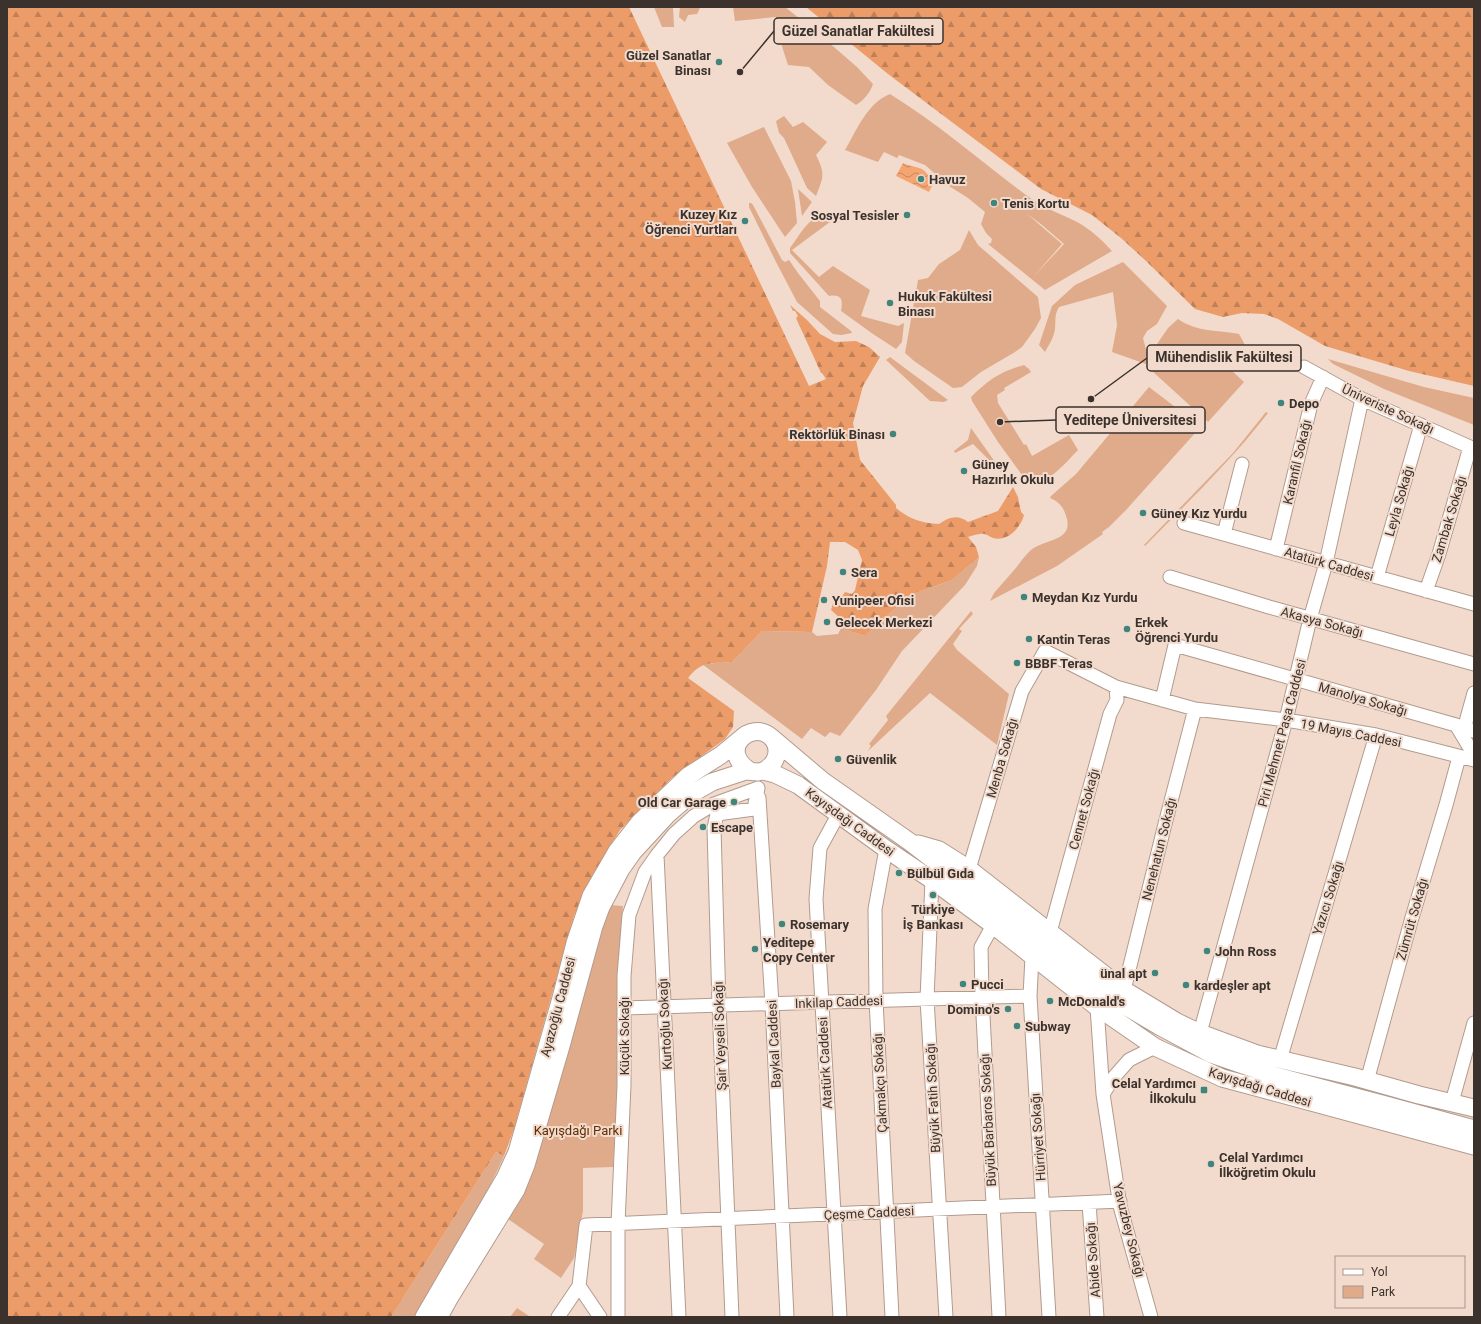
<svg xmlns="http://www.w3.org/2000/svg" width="1481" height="1324" viewBox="0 0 1481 1324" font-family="Roboto,sans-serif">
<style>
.green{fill:#dfab8b;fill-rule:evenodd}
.forest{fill:url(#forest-firs)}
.water{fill:url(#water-waves)}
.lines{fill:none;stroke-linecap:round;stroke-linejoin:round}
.minor-casing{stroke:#b29b8e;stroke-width:15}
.major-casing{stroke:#b29b8e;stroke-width:19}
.minor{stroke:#fff;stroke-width:13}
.major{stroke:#fff;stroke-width:17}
.poi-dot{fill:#40857c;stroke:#f2dbcc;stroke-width:1.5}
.labels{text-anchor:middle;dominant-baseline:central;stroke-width:4;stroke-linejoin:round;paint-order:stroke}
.poi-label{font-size:13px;font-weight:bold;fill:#3b322d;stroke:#f2dbcc;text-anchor:start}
.street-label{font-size:13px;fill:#3b322d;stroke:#f2dbcc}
.park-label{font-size:13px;fill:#612e05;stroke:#f2dbcc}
.leader{fill:none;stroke:#3b322d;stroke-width:1.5}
.callout-dot{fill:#3b322d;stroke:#f2dbcc;stroke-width:1.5}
.callout{fill:#f2dbcc;stroke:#3b322d;stroke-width:1.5}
.callout-label{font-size:14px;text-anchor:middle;font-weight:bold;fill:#3b322d}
</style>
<defs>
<pattern id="forest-firs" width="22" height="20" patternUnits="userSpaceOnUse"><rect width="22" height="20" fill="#ec9c69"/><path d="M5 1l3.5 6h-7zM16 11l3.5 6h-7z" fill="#c08057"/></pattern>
<pattern id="water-waves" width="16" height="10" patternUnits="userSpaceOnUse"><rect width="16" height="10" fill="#f5a571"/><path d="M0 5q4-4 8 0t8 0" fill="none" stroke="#c8875d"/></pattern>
</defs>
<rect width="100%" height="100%" fill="#f2dbcc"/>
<path class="green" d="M 654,7 L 673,7 L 674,27 L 662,27 Z
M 680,7 L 706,7 L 700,8 L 697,14 L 688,15 L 685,22 L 679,17 Z
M 733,7 L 785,7 L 819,34 L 857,67 L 873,84 C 870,93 864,100 856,105 L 828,85 L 809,67 L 788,65 L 780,40 L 776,17 L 735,21 Z
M 890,94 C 940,125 984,164 1030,198 C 1044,208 1061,214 1077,222 C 1090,229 1102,240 1112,251 L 1045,290 L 988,244 L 991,243 L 992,239 L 986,233 L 981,224 L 985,212 L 968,198 L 941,181 L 942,178 L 933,172 L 925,165 L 899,155 L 897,158 L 884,152 L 878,162 L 845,150 C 857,130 867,103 890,94 ZM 1026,213 L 1042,225 L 1064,244 L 1033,277 L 1062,244 Z
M 784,116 L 793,127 L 803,122 L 827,142 L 816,155 C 826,175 823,177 816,196 L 807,188 L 784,138 L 779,133 L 776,121 Z
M 764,127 L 791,181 L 795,202 L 797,223 L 785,237 L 752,187 L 727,143 Z
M 798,189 L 812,202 L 802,216 Z
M 749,203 L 751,203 L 753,205 L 782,260 L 785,262 L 789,260 L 798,273 L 820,301 L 820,307 L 851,331 L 852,333 L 841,335 L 833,334 L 797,302 L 776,262 L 749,207 Z
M 825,214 L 834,219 L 792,250 L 819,277 L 833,266 L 870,290 L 861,316 L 898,326 L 904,323 L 902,342 L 896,349 L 873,334 L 841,311 C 843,300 842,294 829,296 L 790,253 L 790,248 C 800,235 808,217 825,214 Z
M 969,230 L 978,245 L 1038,297 L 1041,318 L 1035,329 L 1022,347 L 1015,352 L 981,372 L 962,387 L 953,388 L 914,361 L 905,353 L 918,280 L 928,278 L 939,264 L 960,250 Z
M 1123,262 L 1167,306 L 1157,324 L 1147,331 L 1143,338 L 1148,357 L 1146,364 L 1112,352 L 1117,325 L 1113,292 L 1059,307 C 1054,316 1056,319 1055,329 C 1054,337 1049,345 1045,352 L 1039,345 L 1052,306 L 1075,285 Z
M 1178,319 C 1196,332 1218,330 1239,334 L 1244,343 L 1244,352 L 1230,369 L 1244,382 L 1208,422 L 1151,370 L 1155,360 L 1155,347 L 1168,328 Z
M 890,357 L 948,400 L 944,402 L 930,401 L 886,360 Z
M 1328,359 L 1424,387 L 1474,398 L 1474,425 L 1384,389 L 1333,364 Z
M 1024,365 L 1029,369 L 1031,372 L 1004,388 L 1005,390 L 997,395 L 998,403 L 1024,445 L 1026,444 L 1032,456 L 1069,435 L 1078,450 C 1066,462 1046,488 1027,482 L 998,442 L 972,401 L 971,397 C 988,380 1001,371 1024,365 Z
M 1149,387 L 1187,416 L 1183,420 L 1196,432 L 1126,510 L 1109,527 L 1102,532 L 1103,534 L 1057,566 L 990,601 L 994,593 C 1001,585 1008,577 1015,569 C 1020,563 1025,555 1031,550 C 1045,538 1077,542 1065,513 C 1062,505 1057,501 1050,498 L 1051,496 L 1076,474 Z
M 1266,412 L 1268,413 C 1231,461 1187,503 1145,546 L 1144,545 L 1233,453 Z
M 971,428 L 1005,476 L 973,444 L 955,453 L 954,451 L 968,440 Z
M 979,557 L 977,566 L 965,585 L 902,651 L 876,690 L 840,736 L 830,732 L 825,737 L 811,728 L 802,739 L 702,664 L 732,662 L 762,631 L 812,632 L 817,636 L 838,634 L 841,628 L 865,636 L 910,595 L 952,580 Z
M 971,611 L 973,614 L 959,629 L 962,631 L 953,644 L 957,650 L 1009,694 L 997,745 L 930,693 L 868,751 L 871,746 L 869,744 L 888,720 L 886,716 Z
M 610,905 L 623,906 L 617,984 L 619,1068 L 613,1167 L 583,1168 L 583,1211 L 574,1258 L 561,1278 L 534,1259 L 544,1244 L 505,1217 L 595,939 Z
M 496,1152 L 504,1156 C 479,1212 446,1264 414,1317 L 391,1317 Z
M 517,1308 L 529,1316 L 510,1317 Z"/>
<path class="forest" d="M 7,7 L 629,7 L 809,386 L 826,379 L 822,373 L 821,373 L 796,318 L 798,316 L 795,311 L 793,311 L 790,305 L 807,320 L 820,334 L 835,342 L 856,341 L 869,347 L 880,357 L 863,386 L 853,423 L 860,460 L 896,505 L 896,508 C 909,519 922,523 939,524 C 949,517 958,514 968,522 L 998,511 L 1013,487 L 1018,497 L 1021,512 L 1024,515 C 1021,527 1008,542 993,538 C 990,537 987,534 984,534 C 980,533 972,536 968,537 L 976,547 L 979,557 L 952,580 L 910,595 L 865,636 L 841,628 L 841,619 L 831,610 L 834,600 L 839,601 L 845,592 L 852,594 L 855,590 L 862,560 L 858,550 L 845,542 L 830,542 L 827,566 L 812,632 L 762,631 L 732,662 C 711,664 702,660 688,678 L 734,711 L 733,727 L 725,739 L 673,777 L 620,830 L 593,874 L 574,916 L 514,1129 L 504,1156 L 496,1152 L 391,1317 L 7,1317 Z
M 806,7 L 1474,7 L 1474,386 L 1409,371 L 1325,346 L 1278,319 L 1264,314 L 1242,313 L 1223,317 L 1195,309 L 1146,261 L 1121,238 L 1092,215 L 1041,189 L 888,74 Z"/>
<path class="water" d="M 903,163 C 912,168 924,165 929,177 L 935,180 L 929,192 L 896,176 Z"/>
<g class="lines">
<g class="minor-casing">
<path id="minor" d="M 1304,367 L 1362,399 L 1470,447 L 1474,448
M 1184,523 L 1474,604
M 1224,534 L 1242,464
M 1276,549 L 1311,404 L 1323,377
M 1170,577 L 1269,607 L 1474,664
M 1377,577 L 1421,425
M 1426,591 L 1439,554 L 1470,447
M 1162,700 L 1175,645 L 1456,725 L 1474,731
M 1456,725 L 1474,755
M 1464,729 L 1474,693
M 759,798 L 772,1004 L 787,1317
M 838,815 L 820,848 L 816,899 L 840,1317
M 886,849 L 875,909 L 876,1000 L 892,1317
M 657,855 L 679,1317
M 969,869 L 1022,691 L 1045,651 L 1116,687 L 1195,709 L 1286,720 L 1376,735 L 1474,760
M 932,880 L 927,999 L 946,1317
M 993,925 L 981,947 L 982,997 L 999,1317
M 1050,932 L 1110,714 L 1117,700 L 1116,687
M 1032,957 L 1030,996 L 1049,1317
M 1119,996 L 1124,990 L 1165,824 L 1195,709
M 1097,1007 L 1103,1094 L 1120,1206 L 1151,1317
M 624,1008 L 1030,996
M 1198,1040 L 1286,720 L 1310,619 L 1326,563 L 1362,399
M 1280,1060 L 1376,735
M 1367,1081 L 1411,921 L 1446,805 L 1459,757
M 1103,1094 L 1114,1077 L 1129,1060 L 1155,1047
M 1452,1102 L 1474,1023
M 1089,1203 L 1097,1317
M 579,1286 L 586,1225 L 1120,1201
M 579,1286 L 600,1317
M 558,1317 L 579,1286
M 618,1317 L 618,1224 L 624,1085 L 624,976 L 629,915 L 645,872 L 657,855 L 674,834 L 694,816 L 714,804 L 758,788
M 732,1317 L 719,1005 L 714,828 L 717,814 L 754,809 L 758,788"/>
</g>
<g class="major-casing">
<path id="major" d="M 771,737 L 823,781 L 910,842 L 1115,1000 L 1159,1026 L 1211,1054 L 1272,1075 L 1382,1104 L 1474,1129
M 750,771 C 717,750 751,719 771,737 C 775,741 777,746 777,751 C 777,760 771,767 763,771
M 918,844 L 939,850 L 969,869 L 1124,990 L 1177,1022 L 1200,1033 L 1257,1054 L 1355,1077 L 1419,1095 L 1474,1108
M 424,1317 L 505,1178 L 517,1152 L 561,998 L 575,943 L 591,896 L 617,851 L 639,823 L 688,776 L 721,755 L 744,736
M 439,1317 L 450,1297 L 516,1190 L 526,1165 L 561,1046 L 594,926 L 601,907 L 621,869 L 633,852 L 668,814 L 691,794 L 712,782 L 746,771 L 758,772 L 763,771 L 775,774 L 798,785 L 886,849 L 932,880 L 993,925 L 1097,1007 L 1155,1047 L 1222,1078 L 1474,1146"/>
</g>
<use href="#minor" class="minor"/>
<use href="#major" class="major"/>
</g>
<g class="poi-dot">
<circle cx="719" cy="62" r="4"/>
<circle cx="921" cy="179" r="4"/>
<circle cx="994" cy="203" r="4"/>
<circle cx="907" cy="215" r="4"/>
<circle cx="745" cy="221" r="4"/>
<circle cx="890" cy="303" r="4"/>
<circle cx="1281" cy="403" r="4"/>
<circle cx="893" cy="434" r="4"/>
<circle cx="964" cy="471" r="4"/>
<circle cx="1143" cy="513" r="4"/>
<circle cx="843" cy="572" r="4"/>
<circle cx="1024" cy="597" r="4"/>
<circle cx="824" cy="600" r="4"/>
<circle cx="827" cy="622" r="4"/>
<circle cx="1127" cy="629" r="4"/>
<circle cx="1029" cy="639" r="4"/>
<circle cx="1017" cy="663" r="4"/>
<circle cx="838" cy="759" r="4"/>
<circle cx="734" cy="802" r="4"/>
<circle cx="703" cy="827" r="4"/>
<circle cx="899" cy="873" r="4"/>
<circle cx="933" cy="895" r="4"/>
<circle cx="782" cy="924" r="4"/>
<circle cx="755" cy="949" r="4"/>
<circle cx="1207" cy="951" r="4"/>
<circle cx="1155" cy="973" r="4"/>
<circle cx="963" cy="984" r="4"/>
<circle cx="1186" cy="985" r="4"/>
<circle cx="1050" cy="1001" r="4"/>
<circle cx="1008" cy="1009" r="4"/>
<circle cx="1017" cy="1026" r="4"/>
<rect x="1200" y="1086" width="8" height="8" rx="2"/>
<circle cx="1211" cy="1164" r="4"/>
</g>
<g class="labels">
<g class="poi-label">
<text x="711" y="55" text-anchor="end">Güzel Sanatlar<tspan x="711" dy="15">Binası</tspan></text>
<text x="929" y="179">Havuz</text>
<text x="1002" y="203">Tenis Kortu</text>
<text x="737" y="214" text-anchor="end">Kuzey Kız<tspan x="737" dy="15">Öğrenci Yurtları</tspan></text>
<text x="899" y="215" text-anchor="end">Sosyal Tesisler</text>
<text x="898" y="296">Hukuk Fakültesi<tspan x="898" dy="15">Binası</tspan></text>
<text x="1289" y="403">Depo</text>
<text x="885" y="434" text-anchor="end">Rektörlük Binası</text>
<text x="972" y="464">Güney<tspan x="972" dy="15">Hazırlık Okulu</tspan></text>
<text x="1151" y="513">Güney Kız Yurdu</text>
<text x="851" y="572">Sera</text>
<text x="1032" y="597">Meydan Kız Yurdu</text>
<text x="832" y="600">Yunipeer Ofisi</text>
<text x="835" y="622">Gelecek Merkezi</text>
<text x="1135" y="622">Erkek<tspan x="1135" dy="15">Öğrenci Yurdu</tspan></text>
<text x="1037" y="639">Kantin Teras</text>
<text x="1025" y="663">BBBF Teras</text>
<text x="846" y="759">Güvenlik</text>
<text x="726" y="802" text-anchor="end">Old Car Garage</text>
<text x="711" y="827">Escape</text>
<text x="907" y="873">Bülbül Gıda</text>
<text x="933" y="909" text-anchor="middle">Türkiye<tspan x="933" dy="15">İş Bankası</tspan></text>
<text x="790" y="924">Rosemary</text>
<text x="763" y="942">Yeditepe<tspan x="763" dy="15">Copy Center</tspan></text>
<text x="1215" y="951">John Ross</text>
<text x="1147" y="973" text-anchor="end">ünal apt</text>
<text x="971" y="984">Pucci</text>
<text x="1194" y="985">kardeşler apt</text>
<text x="1058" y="1001">McDonald's</text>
<text x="1000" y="1009" text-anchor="end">Domino's</text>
<text x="1025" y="1026">Subway</text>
<text x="1196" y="1083" text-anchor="end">Celal Yardımcı<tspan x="1196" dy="15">İlkokulu</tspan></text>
<text x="1219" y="1157">Celal Yardımcı<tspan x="1219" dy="15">İlköğretim Okulu</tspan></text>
</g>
<g class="street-label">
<text transform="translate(1388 409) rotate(25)">Üniveriste Sokağı</text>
<text transform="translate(1297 462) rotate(-77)">Karanfil Sokağı</text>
<text transform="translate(1399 501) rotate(-74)">Leyla Sokağı</text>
<text transform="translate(1449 519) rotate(-73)">Zambak Sokağı</text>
<text transform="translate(1329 564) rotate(16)">Atatürk Caddesi</text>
<text transform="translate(1322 622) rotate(15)">Akasya Sokağı</text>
<text transform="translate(1363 699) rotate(16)">Manolya Sokağı</text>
<text transform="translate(1282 733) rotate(-75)">Piri Mehmet Paşa Caddesi</text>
<text transform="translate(1351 733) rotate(11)">19 Mayıs Caddesi</text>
<text transform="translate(1002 758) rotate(-74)">Menba Sokağı</text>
<text transform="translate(1084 809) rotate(-75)">Cennet Sokağı</text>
<text transform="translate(850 822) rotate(36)">Kayışdağı Caddesi</text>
<text transform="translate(1159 849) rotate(-76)">Nenehatun Sokağı</text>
<text transform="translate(1328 898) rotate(-73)">Yazıcı Sokağı</text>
<text transform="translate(1412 919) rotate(-74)">Zümrüt Sokağı</text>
<text transform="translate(839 1002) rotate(-2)">Inkilap Caddesi</text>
<text transform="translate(558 1007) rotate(-75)">Ayazoğlu Caddesi</text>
<text transform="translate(665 1024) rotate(-93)">Kurtoğlu Sokağı</text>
<text transform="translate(624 1036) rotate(-90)">Küçük Sokağı</text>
<text transform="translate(720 1036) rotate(-92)">Şair Veyseli Sokağı</text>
<text transform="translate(774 1044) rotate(-93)">Baykal Caddesi</text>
<text transform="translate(825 1063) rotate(-93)">Atatürk Caddesi</text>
<text transform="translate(880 1083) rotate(-93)">Çakmakçı Sokağı</text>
<text transform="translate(1260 1087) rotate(17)">Kayışdağı Caddesi</text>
<text transform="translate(933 1098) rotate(-93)">Büyük Fatih Sokağı</text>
<text transform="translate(988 1120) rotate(-93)">Büyük Barbaros Sokağı</text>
<text transform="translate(1038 1137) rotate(-94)">Hürriyet Sokağı</text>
<text transform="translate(869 1213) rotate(-3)">Çeşme Caddesi</text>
<text transform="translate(1129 1230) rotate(76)">Yavuzbey Sokağı</text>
<text transform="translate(1093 1260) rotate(-94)">Abide Sokağı</text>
</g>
<g class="park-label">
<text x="578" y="1130">Kayışdağı Parki</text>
</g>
</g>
<path class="leader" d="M740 72L774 31M1091 399L1147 358M1000 422L1056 420"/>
<g class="callout-dot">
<circle cx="740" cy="72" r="4"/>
<circle cx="1091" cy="399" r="4"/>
<circle cx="1000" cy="422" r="4"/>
</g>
<g class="callout">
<rect x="774" y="18" width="169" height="26" rx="4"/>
<rect x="1147" y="345" width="154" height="26" rx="4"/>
<rect x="1056" y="407" width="149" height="26" rx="4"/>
</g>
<g class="callout-label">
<text x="858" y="36">Güzel Sanatlar Fakültesi</text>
<text x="1224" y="362">Mühendislik Fakültesi</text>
<text x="1130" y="425">Yeditepe Üniversitesi</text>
</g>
<rect width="1481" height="1324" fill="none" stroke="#3b322d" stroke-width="16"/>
<rect x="1335" y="1256" width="130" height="52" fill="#f2dbcc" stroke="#a9978c"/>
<rect x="1343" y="1269" width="20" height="6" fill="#ffffff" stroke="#a9978c"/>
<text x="1371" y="1276" font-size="12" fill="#3b322d">Yol</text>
<rect x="1343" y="1286" width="20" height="12" fill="#dfab8b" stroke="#a9978c"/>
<text x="1371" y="1296" font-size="12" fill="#3b322d">Park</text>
</svg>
